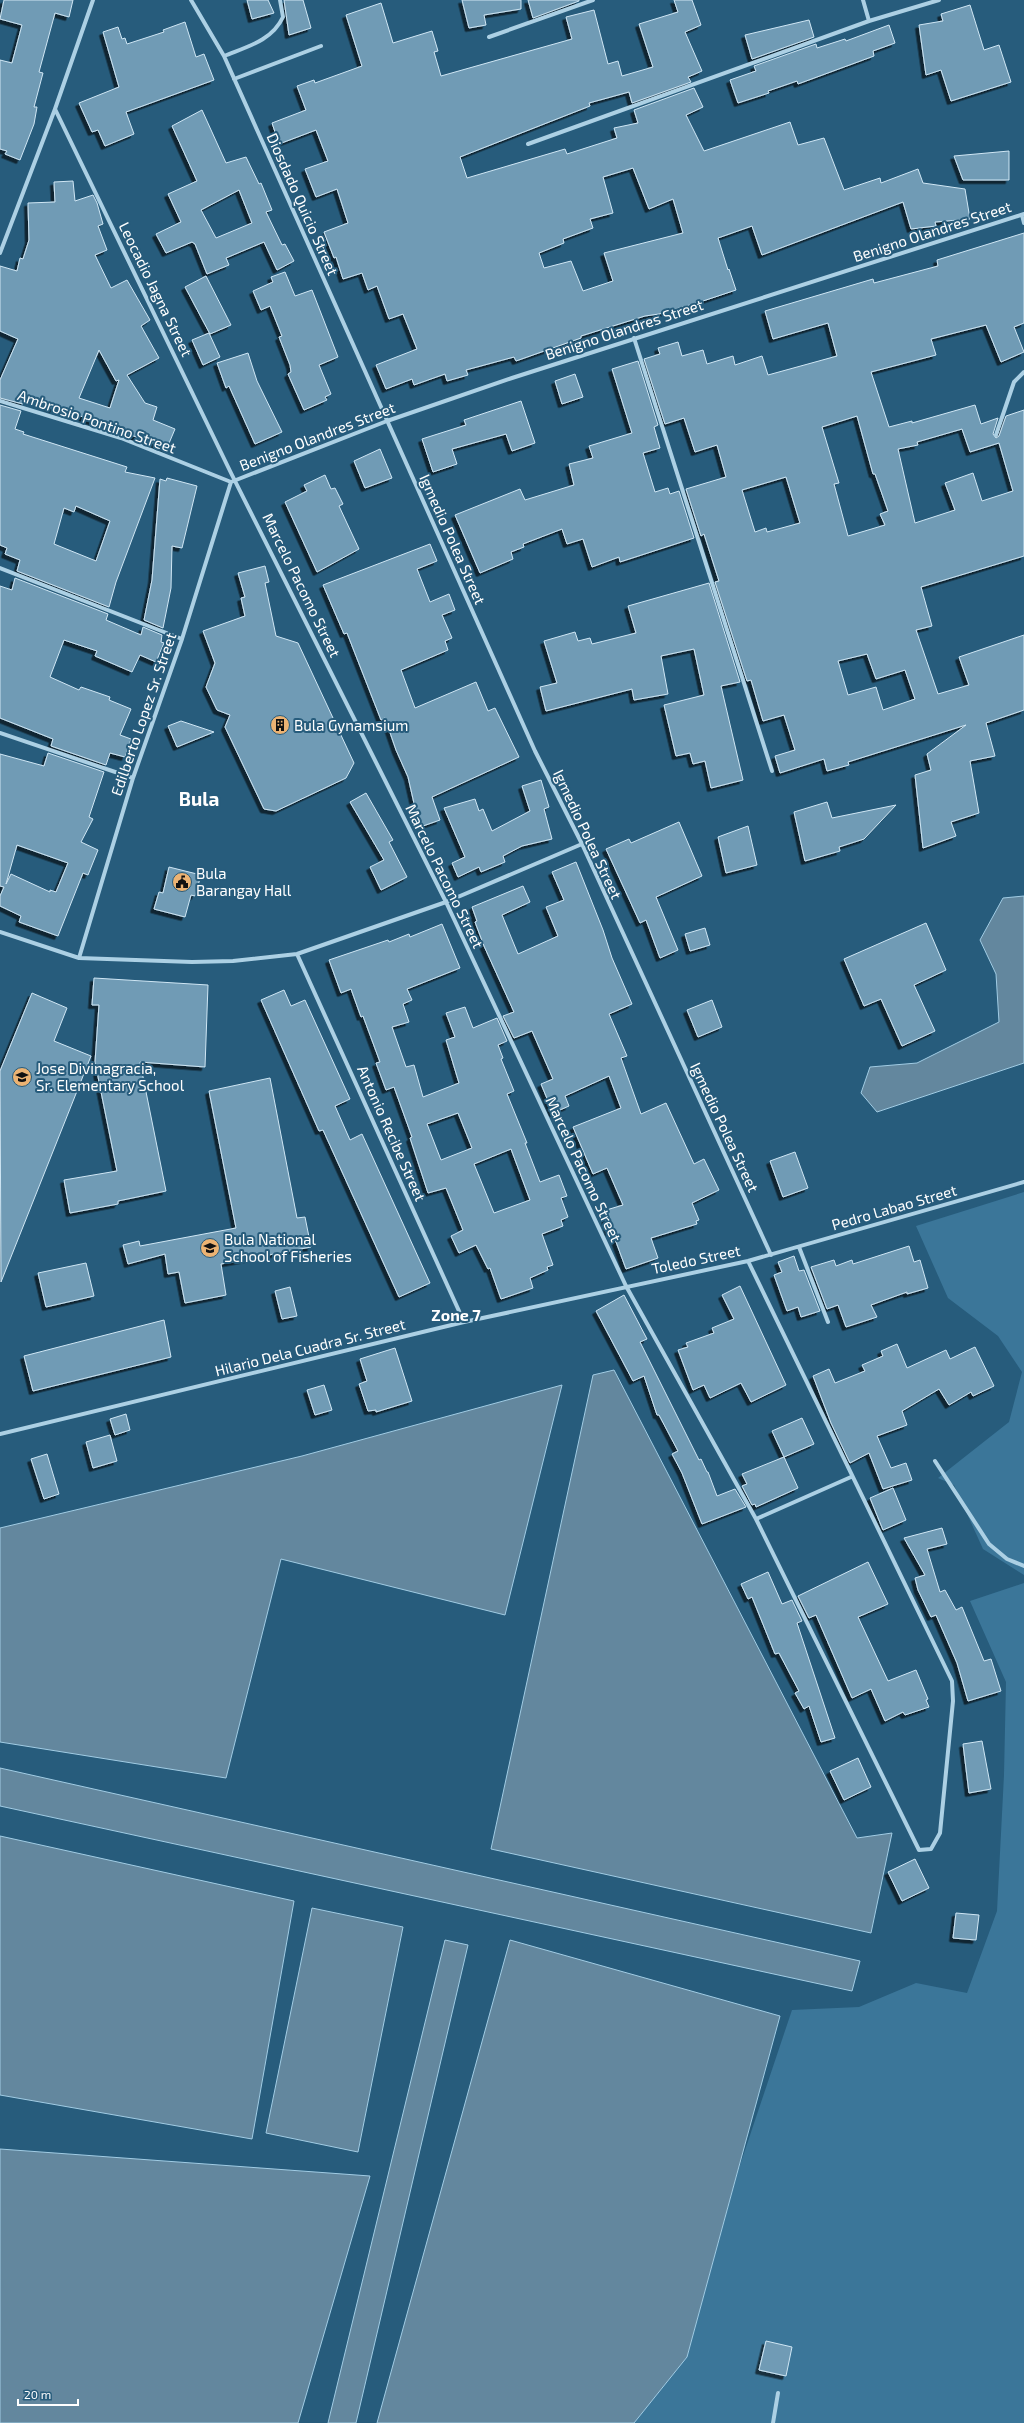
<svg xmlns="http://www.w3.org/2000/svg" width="1024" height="2423" viewBox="0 0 1024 2423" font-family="'Exo 2',sans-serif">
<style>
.green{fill:#3b7699}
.water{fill:#63879e;stroke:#a1cce4}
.building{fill:#709bb5;stroke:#cfe6f4;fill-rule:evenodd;filter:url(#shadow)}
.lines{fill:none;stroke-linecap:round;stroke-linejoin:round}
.street{stroke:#acd0e4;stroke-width:4}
.labels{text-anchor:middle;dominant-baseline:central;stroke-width:4;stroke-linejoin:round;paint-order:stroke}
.street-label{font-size:15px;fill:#fff;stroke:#275c7c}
.poi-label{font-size:15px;fill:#fff;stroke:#275c7c;text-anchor:start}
.neighbourhood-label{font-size:16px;font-weight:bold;fill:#fff;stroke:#275c7c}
.district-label{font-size:19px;font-weight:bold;fill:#fff;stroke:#275c7c}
</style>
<defs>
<filter id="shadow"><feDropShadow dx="-3.5" dy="3.5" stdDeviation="0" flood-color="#0009"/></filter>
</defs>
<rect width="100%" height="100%" fill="#275c7c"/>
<path class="green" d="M 1024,1192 L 1024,1575 L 983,1549 L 954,1485 L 938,1478 L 1009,1422 L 1022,1372 L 998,1336 L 948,1298 L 916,1226 Z
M 1024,1583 L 1024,2423 L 634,2423 L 687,2357 L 738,2171 L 792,2010 L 859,2007 L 916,1983 L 967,1993 L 997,1911 L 1004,1775 L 1006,1682 L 970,1601 Z"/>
<path class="water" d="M 1024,896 L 1024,1063 L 877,1112 L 861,1093 L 870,1067 L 917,1063 L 999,1022 L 996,974 L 980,940 L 1003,898 Z
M 614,1370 L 857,1838 L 892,1833 L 871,1933 L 491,1849 L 593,1375 Z
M 562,1385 L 505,1615 L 281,1559 L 226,1778 L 0,1742 L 0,1528 L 302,1456 Z
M 0,1768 L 860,1961 L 852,1991 L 0,1806 Z
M 0,1836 L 294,1901 L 252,2139 L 0,2095 Z
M 312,1908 L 403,1927 L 358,2152 L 266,2133 Z
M 445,1940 L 468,1945 L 356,2423 L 328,2423 Z
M 510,1940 L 780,2016 L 687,2357 L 634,2423 L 377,2423 Z
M 0,2149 L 370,2176 L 298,2423 L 0,2423 Z"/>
<path class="building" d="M 4,0 L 73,0 L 69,17 L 55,13 L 39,72 L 43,73 L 34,107 L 37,107 L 34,124 L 20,160 L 5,154 L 7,151 L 0,149 L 0,60 L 12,63 L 22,25 L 0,19 Z
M 247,0 L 268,0 L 274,13 L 252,19 Z
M 284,0 L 303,0 L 311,28 L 289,35 Z
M 462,0 L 521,0 L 521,9 L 484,15 L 486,25 L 469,28 Z
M 528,0 L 579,0 L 579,1 L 533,18 Z
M 674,0 L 692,0 L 701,25 L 685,32 L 702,71 L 688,77 L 691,82 L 632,103 L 629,92 L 589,103 L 590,106 L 460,157 L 467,178 L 565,149 L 567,154 L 617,138 L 614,128 L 638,123 L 634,110 L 694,88 L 703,107 L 686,115 L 704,151 L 790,122 L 798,145 L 824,138 L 844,190 L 880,178 L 881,183 L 918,169 L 923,183 L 965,189 L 970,219 L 935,222 L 936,226 L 911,229 L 903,202 L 762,255 L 752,226 L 718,238 L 728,270 L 729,269 L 736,290 L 700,302 L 659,314 L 645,316 L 581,336 L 581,338 L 516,361 L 514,357 L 466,370 L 468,375 L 447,381 L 445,374 L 414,385 L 412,379 L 386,389 L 376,365 L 417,349 L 403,314 L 389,319 L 377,286 L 368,290 L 362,273 L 343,279 L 336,257 L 334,258 L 324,232 L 348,223 L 337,189 L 316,197 L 305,169 L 328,161 L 316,130 L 279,144 L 272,123 L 306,110 L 297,86 L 314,80 L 315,83 L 362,66 L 346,15 L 381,3 L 393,43 L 432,31 L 438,51 L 434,52 L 441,76 L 572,39 L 566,17 L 594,10 L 608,64 L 618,61 L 622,76 L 653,67 L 639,24 L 678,12 ZM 633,168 L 649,209 L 673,199 L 683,233 L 604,253 L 613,281 L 583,291 L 571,261 L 544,268 L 539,253 L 564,243 L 563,239 L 593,228 L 590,219 L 613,213 L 603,177 Z
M 970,5 L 984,50 L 999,45 L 1011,82 L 951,101 L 941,70 L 926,75 L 919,25 L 943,21 L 941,14 Z
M 809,20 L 814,37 L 752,59 L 745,35 Z
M 185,22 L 196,57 L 204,54 L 214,80 L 126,112 L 134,134 L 105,146 L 98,130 L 92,132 L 79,103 L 119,87 L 103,32 L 118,27 L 122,39 L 125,38 L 127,44 L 164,32 L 163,30 Z
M 889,25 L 895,43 L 873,51 L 874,56 L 798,84 L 797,81 L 768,91 L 769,93 L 738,103 L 730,80 L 756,71 L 754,66 L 816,44 L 817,48 L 845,39 L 846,41 Z
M 202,110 L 226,163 L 246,157 L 259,184 L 261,183 L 272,210 L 266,212 L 282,245 L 285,244 L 294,261 L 277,270 L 264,242 L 226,258 L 229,265 L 207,274 L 195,244 L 192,242 L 166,253 L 156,234 L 181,222 L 168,194 L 197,181 L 172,126 ZM 239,190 L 252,223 L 216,238 L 201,210 Z
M 1009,151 L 1009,180 L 963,180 L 954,156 Z
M 73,181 L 75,201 L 93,195 L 97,203 L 103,224 L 98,226 L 107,250 L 95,255 L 111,288 L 127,280 L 150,320 L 141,326 L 159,358 L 127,375 L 145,403 L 157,407 L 153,420 L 175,429 L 167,448 L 89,420 L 55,404 L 53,409 L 26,398 L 23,404 L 0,398 L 0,380 L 18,339 L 0,331 L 0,266 L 17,271 L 20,258 L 23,259 L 29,240 L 28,203 L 55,202 L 54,182 ZM 99,350 L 116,381 L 119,380 L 110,408 L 79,398 Z
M 1024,233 L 1024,323 L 1014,327 L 1024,352 L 1001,362 L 986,325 L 931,339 L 936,355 L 871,372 L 889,427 L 912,421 L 912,423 L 975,405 L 981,424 L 998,418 L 993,434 L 996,438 L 999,436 L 1006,416 L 1024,410 L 1024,556 L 921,587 L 932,626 L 916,630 L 938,694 L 969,685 L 959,657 L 1024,635 L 1024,710 L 986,723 L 995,756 L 970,761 L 979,813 L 951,822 L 956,836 L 923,848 L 915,775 L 931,770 L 927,754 L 966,725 L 848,762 L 849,765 L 827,771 L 824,759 L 780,773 L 775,756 L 795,750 L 784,715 L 763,721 L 751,680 L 747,681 L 715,582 L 719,581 L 704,534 L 701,536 L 686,489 L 726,477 L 717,445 L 695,452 L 684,418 L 665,424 L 644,359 L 660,354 L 658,348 L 678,342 L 682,356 L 703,350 L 707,364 L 733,356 L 735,365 L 762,356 L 768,375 L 837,356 L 828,323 L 773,339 L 765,311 L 873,279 L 874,283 L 938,266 L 937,260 ZM 857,416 L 873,474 L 875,474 L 888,511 L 880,514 L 885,525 L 848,536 L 834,484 L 839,483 L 822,427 ZM 962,429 L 970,452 L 999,443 L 1013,491 L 982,501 L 973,473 L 945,483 L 955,510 L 915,523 L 898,449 L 918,445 L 917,442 ZM 786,477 L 800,523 L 767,532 L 766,528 L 755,532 L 742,490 ZM 867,654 L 876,679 L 905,670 L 915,699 L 883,710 L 876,687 L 848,695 L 838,661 Z
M 285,272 L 295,296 L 312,290 L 338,357 L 319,365 L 331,394 L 325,397 L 327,400 L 304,410 L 288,374 L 291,372 L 290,365 L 279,337 L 282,336 L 270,306 L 261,310 L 253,291 L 273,282 L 271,277 Z
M 206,276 L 231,325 L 210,334 L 185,287 Z
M 209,333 L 220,357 L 203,365 L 192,340 Z
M 248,353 L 257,381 L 282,432 L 255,444 L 229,386 L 226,388 L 217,363 Z
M 638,361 L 658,425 L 654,427 L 660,448 L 643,453 L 655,492 L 668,488 L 670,494 L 679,491 L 694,538 L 620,562 L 619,557 L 592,567 L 583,539 L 567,544 L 562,529 L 523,544 L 524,547 L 511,552 L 513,559 L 480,573 L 455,515 L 520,489 L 525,500 L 574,485 L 569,464 L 593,458 L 589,446 L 632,433 L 612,369 Z
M 575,374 L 583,397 L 562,404 L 555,381 Z
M 521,401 L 535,443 L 512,451 L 506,434 L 452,449 L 457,464 L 433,472 L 422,439 L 466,425 L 464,420 Z
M 0,405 L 21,411 L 15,429 L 24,432 L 23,434 L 127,467 L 125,472 L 155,478 L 116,582 L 109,607 L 17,571 L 20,560 L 5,554 L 7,548 L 0,545 ZM 76,506 L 110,521 L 96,561 L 54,544 L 64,508 L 74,512 Z
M 380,449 L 392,478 L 365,488 L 354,461 Z
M 325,475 L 331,489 L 335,488 L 343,504 L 339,506 L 359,549 L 317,572 L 285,502 L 307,491 L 304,485 Z
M 167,478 L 197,486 L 182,548 L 172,546 L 171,588 L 163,628 L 144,620 L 152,580 L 160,479 L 166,481 Z
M 430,544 L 437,561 L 417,569 L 430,602 L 449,594 L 455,610 L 442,615 L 452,638 L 445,641 L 448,650 L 401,670 L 415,708 L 476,682 L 488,711 L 495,708 L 519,757 L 432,797 L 440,820 L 423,826 L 416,812 L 408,777 L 396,750 L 385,718 L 381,720 L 347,633 L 344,634 L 323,585 Z
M 265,566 L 269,582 L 265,583 L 276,636 L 298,643 L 354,763 L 346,778 L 276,811 L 264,809 L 225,727 L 230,715 L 217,710 L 206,687 L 215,663 L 203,631 L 245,616 L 241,598 L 245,597 L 238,573 Z
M 15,578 L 108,614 L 106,620 L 141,635 L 143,627 L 162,635 L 161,642 L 164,643 L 156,662 L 140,655 L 132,672 L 95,656 L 97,651 L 64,640 L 50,677 L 79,690 L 81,687 L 110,697 L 109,700 L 131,709 L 120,735 L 131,739 L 125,757 L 110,753 L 106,765 L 51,746 L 53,739 L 0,718 L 0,586 L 12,590 Z
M 709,583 L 740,682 L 721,686 L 743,780 L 711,788 L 705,761 L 693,764 L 690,753 L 676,756 L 664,705 L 704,695 L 694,649 L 661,656 L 668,694 L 634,700 L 632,689 L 546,711 L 540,687 L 557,683 L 544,641 L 575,632 L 578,641 L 590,638 L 592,644 L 636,633 L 628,606 Z
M 181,721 L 214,732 L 177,747 L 168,726 Z
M 48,753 L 104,772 L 89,817 L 93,819 L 81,842 L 98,850 L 88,875 L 83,873 L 58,936 L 19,922 L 21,916 L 0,906 L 0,896 L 4,887 L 0,886 L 0,754 L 44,766 ZM 17,845 L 68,863 L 56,892 L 50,890 L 50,892 L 11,874 L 6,884 Z
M 541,780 L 549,807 L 544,809 L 552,839 L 522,846 L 503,856 L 505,862 L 481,872 L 479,867 L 458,877 L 452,863 L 465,857 L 444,808 L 475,799 L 479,811 L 483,809 L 492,831 L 530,811 L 522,786 Z
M 366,793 L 393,840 L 389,842 L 407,877 L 381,890 L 370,867 L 384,860 L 350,802 Z
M 827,802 L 832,818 L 896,805 L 864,839 L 839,847 L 840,851 L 805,861 L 794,812 Z
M 679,822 L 702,876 L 656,897 L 678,950 L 660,958 L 646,920 L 640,923 L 606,849 L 629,839 L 631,843 Z
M 748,826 L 757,865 L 726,873 L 718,837 Z
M 576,862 L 603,930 L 612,958 L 632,1004 L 609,1014 L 627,1056 L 621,1058 L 641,1114 L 666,1103 L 694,1164 L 704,1159 L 719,1190 L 692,1203 L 699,1220 L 696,1221 L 697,1224 L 651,1238 L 658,1258 L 626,1269 L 612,1231 L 609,1232 L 603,1211 L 623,1205 L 607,1168 L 593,1174 L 573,1127 L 621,1108 L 609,1076 L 565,1096 L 569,1106 L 553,1113 L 541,1084 L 553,1079 L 532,1031 L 514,1038 L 503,1016 L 514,1012 L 484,946 L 475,922 L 477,921 L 472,907 L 523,886 L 530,902 L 502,915 L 518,954 L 558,936 L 546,907 L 564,900 L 552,872 Z
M 169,867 L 201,875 L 195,896 L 191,895 L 185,917 L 154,909 L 159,892 L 163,893 Z
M 926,923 L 946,970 L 914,985 L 935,1031 L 902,1046 L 881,999 L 864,1006 L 844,959 Z
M 442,924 L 460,968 L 407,989 L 412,1000 L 403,1004 L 409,1022 L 392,1027 L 406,1067 L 414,1065 L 423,1097 L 459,1083 L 446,1040 L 455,1037 L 446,1013 L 465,1007 L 473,1028 L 497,1018 L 507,1041 L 498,1045 L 503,1058 L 501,1059 L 514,1091 L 507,1094 L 527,1143 L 525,1143 L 540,1182 L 559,1175 L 567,1196 L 561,1198 L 568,1217 L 561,1220 L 563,1226 L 542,1234 L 553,1265 L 547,1267 L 548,1270 L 530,1278 L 533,1288 L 501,1299 L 490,1268 L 488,1269 L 476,1245 L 459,1253 L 451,1236 L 463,1230 L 446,1188 L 428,1193 L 410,1138 L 412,1137 L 394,1087 L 386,1090 L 376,1063 L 380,1062 L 363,1016 L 361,1017 L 351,989 L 341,993 L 329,960 L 388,940 L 389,942 L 409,934 L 410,937 ZM 458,1113 L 472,1148 L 441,1160 L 427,1124 ZM 511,1149 L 530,1200 L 494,1213 L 474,1164 Z
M 705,928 L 710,945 L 690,951 L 685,934 Z
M 94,978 L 208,985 L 205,1067 L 140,1062 L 166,1191 L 118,1201 L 118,1204 L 70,1213 L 64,1180 L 117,1171 L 95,1062 L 99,1005 L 92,1005 Z
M 284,990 L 291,1006 L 305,1000 L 350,1099 L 335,1106 L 350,1140 L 362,1134 L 430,1283 L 399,1297 L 323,1130 L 319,1131 L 261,1000 Z
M 32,993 L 67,1008 L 54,1041 L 91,1056 L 1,1282 L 0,1071 Z
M 712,1000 L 722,1027 L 698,1037 L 687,1010 Z
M 270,1078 L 297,1218 L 305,1217 L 311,1247 L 221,1264 L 226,1295 L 185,1303 L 179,1272 L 168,1274 L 165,1254 L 128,1264 L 123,1245 L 139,1241 L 140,1246 L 236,1228 L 209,1091 Z
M 795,1152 L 808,1188 L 783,1197 L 770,1161 Z
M 909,1246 L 914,1262 L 920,1260 L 928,1288 L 907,1294 L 907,1292 L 871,1305 L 877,1317 L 846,1327 L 838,1305 L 827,1309 L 811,1267 L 834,1260 L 836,1266 L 852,1260 L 853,1264 Z
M 794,1256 L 799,1271 L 804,1270 L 820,1311 L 801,1317 L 798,1307 L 787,1311 L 774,1275 L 782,1272 L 778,1262 Z
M 86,1263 L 94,1296 L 46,1307 L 38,1273 Z
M 740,1286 L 786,1385 L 751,1402 L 741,1383 L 710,1398 L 704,1385 L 693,1390 L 678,1350 L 688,1347 L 686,1343 L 714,1333 L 712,1328 L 734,1319 L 722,1295 Z
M 290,1287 L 297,1316 L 282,1319 L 275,1291 Z
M 624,1295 L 647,1339 L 640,1342 L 699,1460 L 701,1459 L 707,1472 L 708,1472 L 717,1496 L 735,1489 L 746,1507 L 702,1524 L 682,1473 L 672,1454 L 678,1451 L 659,1415 L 657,1415 L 644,1376 L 633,1381 L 596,1311 Z
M 164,1320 L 171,1357 L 33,1391 L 24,1356 Z
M 897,1344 L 907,1368 L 946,1350 L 950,1359 L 975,1347 L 994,1386 L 973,1396 L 971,1392 L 949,1405 L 939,1389 L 902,1411 L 907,1425 L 877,1436 L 891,1468 L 906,1463 L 912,1480 L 883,1489 L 869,1453 L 850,1463 L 831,1423 L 813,1376 L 829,1369 L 835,1383 L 865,1371 L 862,1365 L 883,1356 L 881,1351 Z
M 395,1348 L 412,1401 L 376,1412 L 376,1410 L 368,1411 L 359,1384 L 367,1381 L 360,1359 Z
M 324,1385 L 332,1410 L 315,1415 L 307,1390 Z
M 126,1414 L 130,1430 L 115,1435 L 110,1419 Z
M 802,1418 L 814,1444 L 784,1457 L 772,1431 Z
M 110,1435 L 117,1461 L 93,1468 L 86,1442 Z
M 47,1454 L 59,1494 L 44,1499 L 31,1459 Z
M 784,1457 L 798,1488 L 756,1507 L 755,1504 L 752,1505 L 742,1486 L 747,1484 L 742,1474 Z
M 893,1488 L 906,1520 L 883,1530 L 870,1498 Z
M 942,1528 L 947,1544 L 927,1549 L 940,1592 L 945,1590 L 956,1610 L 962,1607 L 984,1661 L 991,1659 L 1001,1691 L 968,1701 L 957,1663 L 936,1615 L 931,1617 L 918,1590 L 915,1578 L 925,1575 L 904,1538 Z
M 868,1562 L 888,1604 L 858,1617 L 888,1681 L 916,1670 L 928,1699 L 926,1700 L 929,1707 L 905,1715 L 903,1712 L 885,1721 L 871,1689 L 852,1698 L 816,1615 L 809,1618 L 798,1596 Z
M 768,1572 L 782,1604 L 792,1600 L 802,1621 L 797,1623 L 835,1738 L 821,1742 L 809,1706 L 804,1709 L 795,1693 L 799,1691 L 779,1653 L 775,1654 L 752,1597 L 748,1599 L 741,1584 Z
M 982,1741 L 991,1789 L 969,1793 L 963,1744 Z
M 858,1758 L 871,1787 L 844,1800 L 830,1771 Z
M 915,1859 L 929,1888 L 902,1901 L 888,1872 Z
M 956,1913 L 979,1915 L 976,1940 L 953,1938 Z
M 766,2341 L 792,2347 L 786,2376 L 759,2370 Z"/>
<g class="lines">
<path class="street" d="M 191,0 L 224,56 L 535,751 L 582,844 L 771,1255
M 863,0 L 869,21
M 489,37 L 593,0
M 224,56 C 246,47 272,41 283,17 L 280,0
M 234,79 L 321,46
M 55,109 L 231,473 L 446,902 L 626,1286 L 756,1519 L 919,1850 L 931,1849 L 940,1833 L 953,1701 L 952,1681 L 748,1261
M 528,144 L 869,21 L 939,0
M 1022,215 L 1024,223
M 0,253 L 55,109 L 93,0
M 634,338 L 772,771
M 0,401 L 121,438 L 231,482
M 996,435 L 1014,382 L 1024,372
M 0,568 L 182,639
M 0,733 L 133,778
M 0,932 L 79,958 L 192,962 L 233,961 L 297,954 L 446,902 L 582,844
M 297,954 L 464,1322
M 79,958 L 133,778 L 182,639 L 231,482 L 387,421 L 512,378 L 1024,214
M 799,1247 L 828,1322
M 0,1434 L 464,1322 L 748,1261 L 1024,1182
M 935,1461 L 989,1544 L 1007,1559 L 1024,1566
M 756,1519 L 851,1477
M 773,2423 L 778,2393"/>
</g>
<defs>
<g id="building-disc" transform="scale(1)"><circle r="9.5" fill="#ecb373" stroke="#275c7c"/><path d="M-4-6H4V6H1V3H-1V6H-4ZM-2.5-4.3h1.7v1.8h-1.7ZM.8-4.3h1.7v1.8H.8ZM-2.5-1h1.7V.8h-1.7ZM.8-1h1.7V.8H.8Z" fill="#111"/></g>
<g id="civic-disc" transform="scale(1)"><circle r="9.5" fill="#ecb373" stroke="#275c7c"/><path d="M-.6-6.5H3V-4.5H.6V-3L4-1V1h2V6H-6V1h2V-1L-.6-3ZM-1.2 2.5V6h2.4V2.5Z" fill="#111"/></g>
<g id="school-disc" transform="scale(1)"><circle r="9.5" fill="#ecb373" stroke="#275c7c"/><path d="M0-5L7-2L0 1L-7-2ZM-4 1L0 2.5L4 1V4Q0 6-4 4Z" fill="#111"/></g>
</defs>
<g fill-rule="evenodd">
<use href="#building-disc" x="280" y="725"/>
<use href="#civic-disc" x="182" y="882"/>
<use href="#school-disc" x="22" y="1077"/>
<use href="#school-disc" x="210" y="1248"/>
</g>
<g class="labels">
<g class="street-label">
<text transform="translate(303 204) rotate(66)">Diosdado Quicio Street</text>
<text transform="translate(932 231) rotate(-18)">Benigno Olandres Street</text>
<text transform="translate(156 289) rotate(64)">Leocadio Jagna Street</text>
<text transform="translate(624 329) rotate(-18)">Benigno Olandres Street</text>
<text transform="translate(97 421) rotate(19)">Ambrosio Pontino Street</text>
<text transform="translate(317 436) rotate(-21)">Benigno Olandres Street</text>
<text transform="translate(453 539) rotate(66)">Igmedio Polea Street</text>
<text transform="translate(302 585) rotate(64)">Marcelo Pacomo Street</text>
<text transform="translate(143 714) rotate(-71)">Edilberto Lopez Sr. Street</text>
<text transform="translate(588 834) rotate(65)">Igmedio Polea Street</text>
<text transform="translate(445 876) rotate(64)">Marcelo Pacomo Street</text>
<text transform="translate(725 1127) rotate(65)">Igmedio Polea Street</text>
<text transform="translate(392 1133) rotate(66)">Antonio Recibe Street</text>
<text transform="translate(584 1169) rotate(65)">Marcelo Pacomo Street</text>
<text transform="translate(894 1207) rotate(-16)">Pedro Labao Street</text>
<text transform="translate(696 1259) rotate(-12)">Toledo Street</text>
<text transform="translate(310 1347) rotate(-14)">Hilario Dela Cuadra Sr. Street</text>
</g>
<g class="poi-label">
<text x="294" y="725">Bula Gynamsium</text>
<text x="196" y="873">Bula<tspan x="196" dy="17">Barangay Hall</tspan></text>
<text x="36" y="1068">Jose Divinagracia,<tspan x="36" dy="17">Sr. Elementary School</tspan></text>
<text x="224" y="1239">Bula National<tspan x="224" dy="17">School of Fisheries</tspan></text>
</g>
<g class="neighbourhood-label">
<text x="456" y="1314">Zone 7</text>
</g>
<g class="district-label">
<text x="199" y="798">Bula</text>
</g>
</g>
<path d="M18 2399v6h60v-6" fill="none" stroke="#ffffff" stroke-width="2"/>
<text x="24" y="2399" font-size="12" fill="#ffffff" stroke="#275c7c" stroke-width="3" paint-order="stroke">20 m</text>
</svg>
